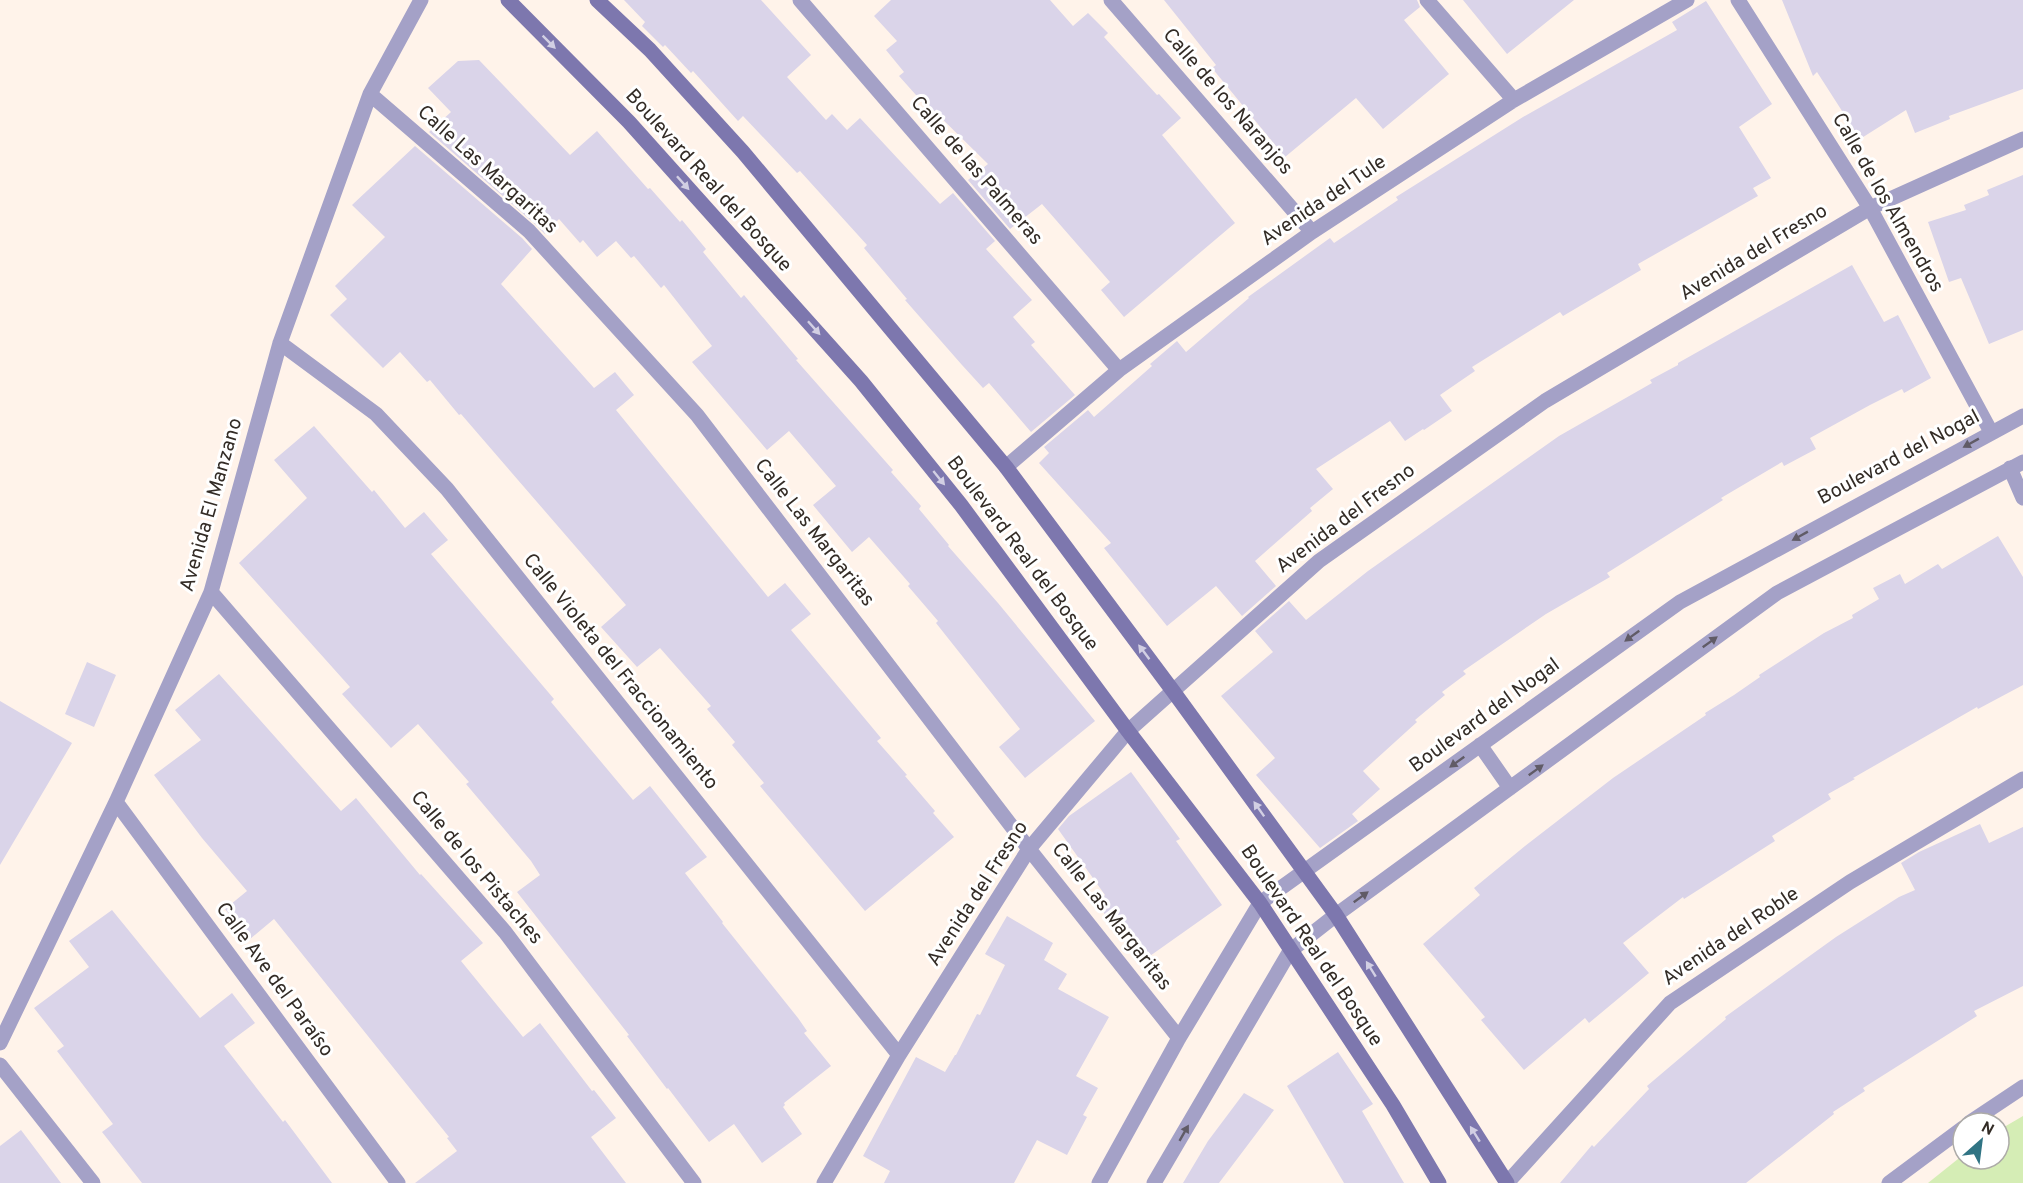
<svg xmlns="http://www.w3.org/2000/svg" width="2023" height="1183" viewBox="0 0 2023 1183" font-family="Overpass,sans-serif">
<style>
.green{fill:#d5edb5}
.building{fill:#dad4e9}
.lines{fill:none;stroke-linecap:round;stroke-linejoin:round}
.street{stroke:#a4a1c7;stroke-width:15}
.secondary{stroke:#7d77ae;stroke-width:15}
.oneway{fill:#d2cfe3}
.oneway2{fill:#605b66}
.labels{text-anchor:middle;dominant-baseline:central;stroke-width:6;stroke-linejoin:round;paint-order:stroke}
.street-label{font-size:20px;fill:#332c26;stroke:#fff}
</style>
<rect width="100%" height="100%" fill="#fff3ea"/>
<path class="green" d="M 2023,1116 L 2023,1183 L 1928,1183 L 1963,1155 L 1963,1159 L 1999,1159 L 1999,1130 Z"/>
<path class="building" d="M 624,0 L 761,0 L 811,55 L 787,77 L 826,120 L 832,114 L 847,130 L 860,118 L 940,204 L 953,193 L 995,241 L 986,249 L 1032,300 L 1013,317 L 1035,342 L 1031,345 L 1075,395 L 1031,432 L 989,383 L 983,388 L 962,365 L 905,300 L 907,299 L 864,248 L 867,245 L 800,171 L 797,173 L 743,116 L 738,121 L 693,71 L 691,73 L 665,45 L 663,47 L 642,26 L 645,22 Z
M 891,0 L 1050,0 L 1073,26 L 1088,13 L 1108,33 L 1104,37 L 1157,95 L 1159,94 L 1181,118 L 1162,135 L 1235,223 L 1124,317 L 1101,290 L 1110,282 L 1042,204 L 1010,229 L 968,180 L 988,164 L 926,103 L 924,104 L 899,76 L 904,72 L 886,50 L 897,41 L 874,16 Z
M 1164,0 L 1417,0 L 1420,7 L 1404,20 L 1449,74 L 1383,129 L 1356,98 L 1285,157 L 1212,68 L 1216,65 Z
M 1463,0 L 1574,0 L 1507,54 Z
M 1782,0 L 2023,0 L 2023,89 L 1949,116 L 1950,119 L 1915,133 L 1906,110 L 1860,139 L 1817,72 L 1813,76 Z
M 1706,1 L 1772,104 L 1739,127 L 1771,178 L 1753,188 L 1758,196 L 1638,264 L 1641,270 L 1563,316 L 1560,312 L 1472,367 L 1475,371 L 1440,395 L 1452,411 L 1424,430 L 1423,429 L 1405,441 L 1390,421 L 1316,469 L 1333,489 L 1310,508 L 1312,511 L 1255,561 L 1276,586 L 1242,616 L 1216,586 L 1167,626 L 1104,548 L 1111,543 L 1039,463 L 1049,453 L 1044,447 L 1088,410 L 1094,417 L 1152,366 L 1150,364 L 1177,341 L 1186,352 L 1249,298 L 1248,297 L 1330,238 L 1334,243 L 1398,200 L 1396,197 L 1523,117 L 1677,30 L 1672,22 Z
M 479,60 L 570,155 L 597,131 L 648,189 L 650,188 L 680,222 L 682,220 L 706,249 L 703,252 L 741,298 L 744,295 L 798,359 L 796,360 L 893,470 L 891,472 L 921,506 L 919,509 L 949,545 L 948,546 L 998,603 L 1095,721 L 1025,778 L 999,747 L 1020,729 L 936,623 L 938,621 L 908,586 L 910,584 L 869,537 L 852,552 L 813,505 L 836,486 L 789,431 L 767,450 L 692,362 L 712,346 L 664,285 L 661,288 L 634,256 L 631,258 L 616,241 L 597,257 L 583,240 L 580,243 L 559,219 L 545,234 L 535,224 L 429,132 L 451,112 L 428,88 L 458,61 Z
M 415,146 L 522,238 L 532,249 L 501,284 L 594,388 L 615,372 L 634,395 L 616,410 L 768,597 L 785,583 L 811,614 L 791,630 L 881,738 L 877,741 L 907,775 L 905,776 L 935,811 L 933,813 L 954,837 L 865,911 L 760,786 L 764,783 L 732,745 L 735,742 L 707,709 L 711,706 L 660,648 L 637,667 L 601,627 L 626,605 L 461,414 L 459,415 L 430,380 L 427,382 L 400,352 L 383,368 L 330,315 L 347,299 L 335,286 L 385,237 L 352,205 Z
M 2023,175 L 2023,330 L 1989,344 L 1961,278 L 1949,282 L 1928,222 L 1966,210 L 1964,205 L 1989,195 L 1987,190 Z
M 1852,265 L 1884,322 L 1898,315 L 1931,378 L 1904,393 L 1902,389 L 1870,405 L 1810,438 L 1816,449 L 1784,466 L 1782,462 L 1721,498 L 1723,500 L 1607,573 L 1610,577 L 1546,614 L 1463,671 L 1466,674 L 1442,692 L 1445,695 L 1415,720 L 1417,722 L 1363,771 L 1380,789 L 1352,814 L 1358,821 L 1320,848 L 1256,775 L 1275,758 L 1221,696 L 1273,652 L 1255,631 L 1289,601 L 1306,620 L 1368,571 L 1559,436 L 1652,383 L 1650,380 L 1678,365 L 1678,363 Z
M 314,426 L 372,492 L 374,490 L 405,528 L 424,512 L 448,540 L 431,554 L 554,699 L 551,702 L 633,800 L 650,786 L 707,857 L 685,873 L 723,922 L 722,923 L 798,1018 L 807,1031 L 804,1033 L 831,1066 L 784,1103 L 785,1105 L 783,1107 L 802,1134 L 762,1163 L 734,1124 L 709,1142 L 668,1088 L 667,1089 L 627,1036 L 629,1035 L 517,892 L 540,875 L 531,861 L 466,784 L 469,782 L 418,724 L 391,748 L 342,694 L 350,687 L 239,563 L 307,498 L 274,460 Z
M 1998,536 L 2023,577 L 2023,685 L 1978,709 L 1977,707 L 1853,778 L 1855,779 L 1828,794 L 1831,799 L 1772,836 L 1775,841 L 1684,899 L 1683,897 L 1623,943 L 1649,973 L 1589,1023 L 1585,1018 L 1524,1070 L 1481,1020 L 1485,1017 L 1423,944 L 1480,895 L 1474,888 L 1525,846 L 1613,778 L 1706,715 L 1705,713 L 1734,695 L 1760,677 L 1759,675 L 1824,633 L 1853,618 L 1852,615 L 1879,599 L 1873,588 L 1900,574 L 1905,584 L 1938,564 L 1942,569 Z
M 87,662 L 116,675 L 94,727 L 65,714 Z
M 219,674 L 341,811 L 356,798 L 420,875 L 421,874 L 483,943 L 461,961 L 523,1037 L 540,1023 L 592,1091 L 594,1090 L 616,1118 L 591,1137 L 626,1183 L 415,1183 L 457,1151 L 447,1138 L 449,1137 L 274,919 L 250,939 L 225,909 L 247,891 L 202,838 L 154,775 L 201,740 L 175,710 Z
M 0,701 L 72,743 L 0,865 Z
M 1131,772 L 1180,839 L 1176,841 L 1222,905 L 1140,963 L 1096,902 L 1105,895 L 1058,829 L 1069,816 Z
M 1980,824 L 1989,843 L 2023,827 L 2023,986 L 1974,1011 L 1977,1016 L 1863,1088 L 1865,1091 L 1833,1112 L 1834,1114 L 1746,1183 L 1560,1183 L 1592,1145 L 1594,1147 L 1649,1089 L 1647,1086 L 1726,1019 L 1725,1017 L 1836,937 L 1899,897 L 1915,890 L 1901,863 L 1919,852 Z
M 112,910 L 200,1018 L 232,993 L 255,1023 L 224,1046 L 283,1122 L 285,1120 L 332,1183 L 142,1183 L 102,1132 L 113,1124 L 57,1051 L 64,1046 L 34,1008 L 89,967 L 69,941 Z
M 1007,916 L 1053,943 L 1044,960 L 1067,974 L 1058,989 L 1109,1017 L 1076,1076 L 1098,1088 L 1083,1115 L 1087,1117 L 1067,1155 L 1037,1140 L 1014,1183 L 884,1183 L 890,1171 L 863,1156 L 916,1057 L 945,1072 L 955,1055 L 956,1055 L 977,1014 L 980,1015 L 1005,965 L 985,954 Z
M 1338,1052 L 1373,1104 L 1362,1111 L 1404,1183 L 1344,1183 L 1287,1086 Z
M 1244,1093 L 1274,1110 L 1219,1183 L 1183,1183 L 1208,1141 Z
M 21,1130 L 61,1183 L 0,1183 L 0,1146 Z"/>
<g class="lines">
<path class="street" d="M 800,0 L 1119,370
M 1111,0 L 1312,232
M 1427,0 L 1514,100
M 1738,0 L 1870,208 L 1991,432
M 370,94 L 529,231 L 697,415 L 1029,849 L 1179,1038
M 280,343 L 376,414 L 447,489 L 899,1055
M 1006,467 L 1119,370 L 1312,232 L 1514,100 L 1687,0
M 2010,468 L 2023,498
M 211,592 L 505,932 L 694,1183
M 1480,745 L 1510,788
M 116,802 L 398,1183
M 0,1043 L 116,802 L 211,592 L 280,343 L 370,94 L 421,0
M 0,1065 L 93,1183
M 1969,1123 L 2023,1087
M 824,1183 L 899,1055 L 1029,849 L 1128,731 L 1319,561 L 1545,401 L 1870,208 L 2023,139
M 1099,1183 L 1179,1038 L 1260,903 L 1680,602 L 2023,416
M 1154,1183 L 1290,951 L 1336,915 L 1777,593 L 2023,462
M 1507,1183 L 1670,1003 L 1850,882 L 2023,779
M 1889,1183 L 1963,1128"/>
<path class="secondary" d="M 508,0 L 629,122 L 861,381 L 961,505 L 1128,731 L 1260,903 L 1393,1105 L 1439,1183
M 597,0 L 650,50 L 743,152 L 1006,467 L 1173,691 L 1336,915 L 1507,1183"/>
</g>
<defs><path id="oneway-solid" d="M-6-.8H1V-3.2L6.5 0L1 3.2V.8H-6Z" transform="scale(1.5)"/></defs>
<g class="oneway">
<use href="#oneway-solid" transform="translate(549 42) rotate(45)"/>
<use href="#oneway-solid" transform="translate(683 183) rotate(48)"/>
<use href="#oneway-solid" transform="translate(814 328) rotate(48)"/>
<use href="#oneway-solid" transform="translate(939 478) rotate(51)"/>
<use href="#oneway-solid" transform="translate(1144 652) rotate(-127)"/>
<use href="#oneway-solid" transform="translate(1259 809) rotate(-125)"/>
<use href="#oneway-solid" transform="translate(1371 969) rotate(-122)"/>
<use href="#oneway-solid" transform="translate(1475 1134) rotate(-122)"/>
</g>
<g class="oneway2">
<use href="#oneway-solid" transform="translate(1971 443) rotate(151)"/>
<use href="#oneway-solid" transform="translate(1800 536) rotate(151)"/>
<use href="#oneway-solid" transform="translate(1632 636) rotate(144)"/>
<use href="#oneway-solid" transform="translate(1710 642) rotate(-36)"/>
<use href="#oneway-solid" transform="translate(1457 762) rotate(144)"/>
<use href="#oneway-solid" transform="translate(1536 770) rotate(-36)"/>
<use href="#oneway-solid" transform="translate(1361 897) rotate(-36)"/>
<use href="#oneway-solid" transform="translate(1184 1133) rotate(-60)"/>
</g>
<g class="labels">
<g class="street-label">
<text transform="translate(1227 102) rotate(49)">Calle de los Naranjos</text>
<text transform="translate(487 170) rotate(42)">Calle Las Margaritas</text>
<text transform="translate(976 171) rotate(49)">Calle de las Palmeras</text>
<text transform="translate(708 181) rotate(48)">Boulevard Real del Bosque</text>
<text transform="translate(1324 201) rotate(-34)">Avenida del Tule</text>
<text transform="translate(1887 203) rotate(60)">Calle de los Almendros</text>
<text transform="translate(1754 253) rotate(-31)">Avenida del Fresno</text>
<text transform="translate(1899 458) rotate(-28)">Boulevard del Nogal</text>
<text transform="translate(212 505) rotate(-74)">Avenida El Manzano</text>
<text transform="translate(1346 519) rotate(-37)">Avenida del Fresno</text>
<text transform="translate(814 533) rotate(52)">Calle Las Margaritas</text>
<text transform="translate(1022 554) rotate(53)">Boulevard Real del Bosque</text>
<text transform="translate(620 672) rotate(51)">Calle Violeta del Fraccionamiento</text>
<text transform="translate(1485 716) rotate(-36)">Boulevard del Nogal</text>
<text transform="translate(476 868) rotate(50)">Calle de los Pistaches</text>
<text transform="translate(978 894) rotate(-57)">Avenida del Fresno</text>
<text transform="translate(1111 917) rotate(52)">Calle Las Margaritas</text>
<text transform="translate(1731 937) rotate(-34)">Avenida del Roble</text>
<text transform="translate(1311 946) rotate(56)">Boulevard Real del Bosque</text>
<text transform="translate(274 980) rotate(54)">Calle Ave del Paraíso</text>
</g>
</g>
<g transform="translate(1981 1141) rotate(28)"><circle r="28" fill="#ffffff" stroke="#adaba8" stroke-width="1.5"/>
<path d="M0-4.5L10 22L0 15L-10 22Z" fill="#307484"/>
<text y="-9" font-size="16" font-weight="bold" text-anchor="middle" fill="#332c26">N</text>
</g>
</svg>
